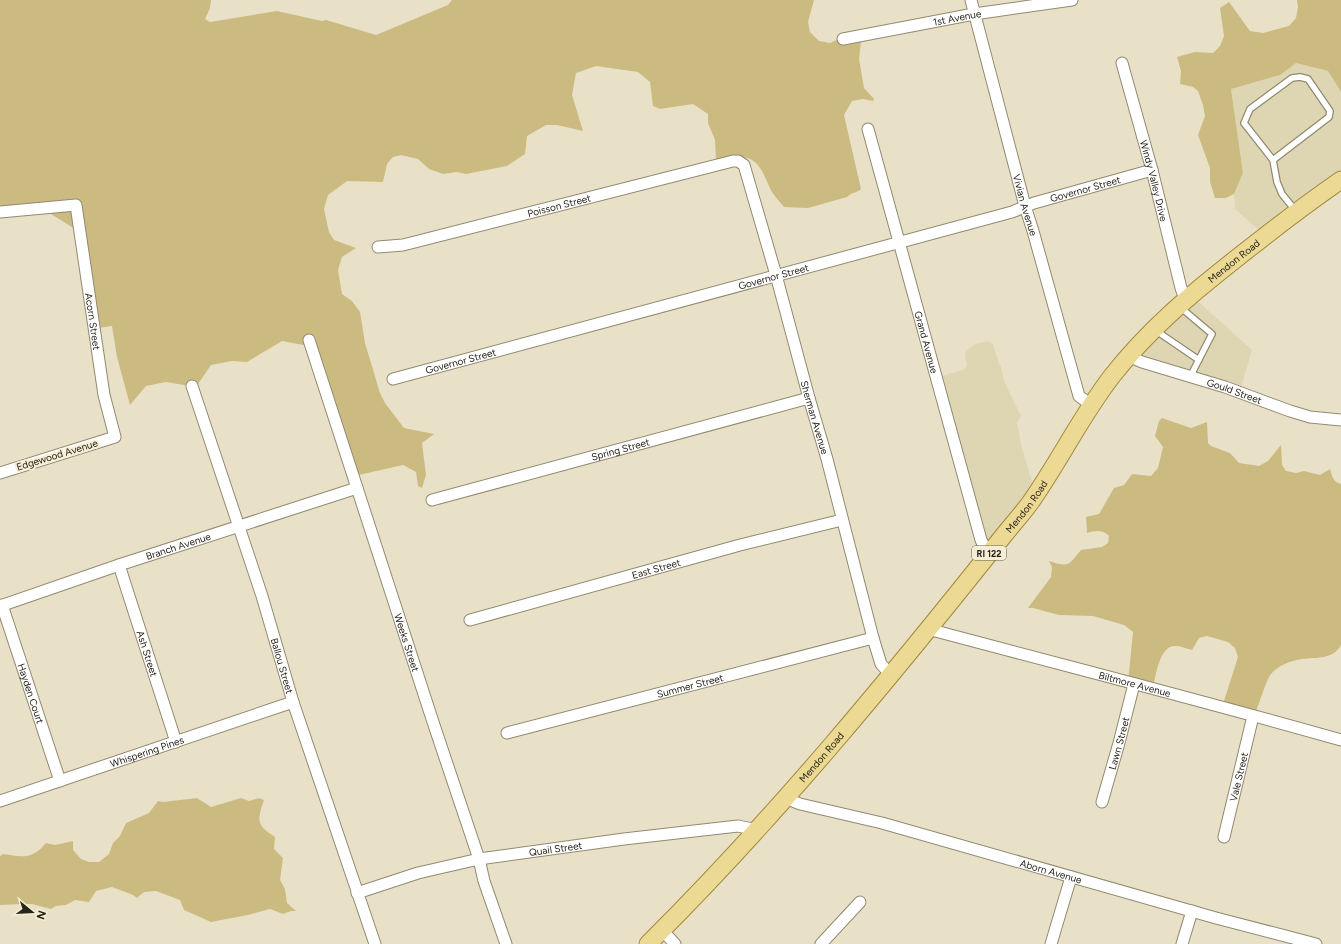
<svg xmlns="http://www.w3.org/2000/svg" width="1341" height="944" viewBox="0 0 1341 944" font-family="Figtree,sans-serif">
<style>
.built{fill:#ded5b3}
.green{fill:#ccbb81}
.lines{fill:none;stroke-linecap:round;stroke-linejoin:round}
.service-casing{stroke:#918a72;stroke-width:8}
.minor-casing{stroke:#918a72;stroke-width:13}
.primary-casing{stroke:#9f893a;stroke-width:19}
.service{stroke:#fff;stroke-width:5.5}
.minor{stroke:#fff;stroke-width:11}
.primary{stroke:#ecd994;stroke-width:17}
.labels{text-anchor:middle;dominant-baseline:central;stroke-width:4;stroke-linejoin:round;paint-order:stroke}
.shield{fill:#f6eed4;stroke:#656152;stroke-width:1}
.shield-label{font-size:9px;font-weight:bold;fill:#27241a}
.street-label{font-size:10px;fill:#27241a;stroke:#f6eed4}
</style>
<rect width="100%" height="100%" fill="#e9e1c7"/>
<path class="built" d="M 1296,63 L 1328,71 L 1341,92 L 1341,178 L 1261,232 L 1235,209 L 1234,194 L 1243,173 L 1231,89 L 1279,75 Z
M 1190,294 L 1252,350 L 1240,391 L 1127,356 Z
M 988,341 L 993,344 L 999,364 L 1001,366 L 1004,381 L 1021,416 L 1017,423 L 1022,448 L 1034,489 L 986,549 L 966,500 L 938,403 L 933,379 L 965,369 L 967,364 L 965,358 L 966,351 L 975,344 Z"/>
<path class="green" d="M 0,0 L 211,0 L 210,8 L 205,19 L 210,22 L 277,11 L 322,21 L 326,20 L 376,35 L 448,5 L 452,0 L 814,0 L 808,22 L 810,32 L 819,41 L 830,43 L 848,35 L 862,33 L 859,59 L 864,88 L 874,99 L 873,101 L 863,99 L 852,101 L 844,115 L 861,189 C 857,193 852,192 847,197 L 808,208 L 784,207 C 780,202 775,197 772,192 C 765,180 762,162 747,158 C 737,155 725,158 716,160 L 715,140 L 708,123 L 708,114 L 693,104 L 660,109 L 653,106 L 650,82 L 638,72 L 596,66 L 576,73 L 572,95 L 583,131 L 557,125 L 546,125 L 527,136 L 525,154 L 507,166 L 466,174 L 457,172 L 443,174 L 429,169 L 418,159 L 401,155 L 393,157 L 387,164 L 383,182 L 347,181 L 328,195 L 324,209 L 329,232 L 334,240 L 356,248 L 342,257 L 338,270 L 342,294 L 352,301 L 360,312 L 365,343 L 380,393 L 385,403 L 404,428 L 434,434 L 422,443 L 426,475 L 422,488 L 418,486 L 416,472 L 403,465 L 354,476 L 314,347 L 282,341 L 247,362 L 232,361 L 211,365 L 196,387 L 166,382 L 146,386 L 130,405 L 117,357 L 112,326 L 98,328 L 78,231 L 40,207 L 0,212 Z
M 1297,0 L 1341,0 L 1341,92 L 1328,71 L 1296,63 L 1280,75 L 1231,89 L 1243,173 L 1234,194 L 1226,198 L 1215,198 L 1210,182 L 1210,168 L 1198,135 L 1205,116 L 1203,105 L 1198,91 L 1193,87 L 1180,84 L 1181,71 L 1177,57 L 1195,52 L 1213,53 L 1220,46 L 1224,36 L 1220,8 L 1229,2 L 1250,31 L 1263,33 L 1289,26 L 1296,18 L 1298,7 Z
M 1162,418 L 1191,428 L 1207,422 L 1208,443 L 1211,446 L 1230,453 L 1239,463 L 1259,466 L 1268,461 L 1281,445 L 1282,465 L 1286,471 L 1296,473 L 1304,471 L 1320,475 L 1330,469 C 1332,476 1333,482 1341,484 L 1341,645 C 1333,660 1316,657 1302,659 C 1290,661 1279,665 1271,674 C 1266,680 1259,705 1255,714 L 1223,704 L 1238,657 L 1235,648 L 1228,642 L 1207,636 L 1199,638 L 1192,650 C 1187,649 1181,646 1176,646 C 1159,645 1156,676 1153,688 L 1128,682 L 1133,632 L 1124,625 L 1093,616 L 1059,615 L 1033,608 L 1028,608 L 1051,577 L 1052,567 L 1049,561 C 1070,568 1068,565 1081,550 L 1102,547 L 1108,543 L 1109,536 C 1102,529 1095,531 1087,533 L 1086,517 L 1099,514 L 1114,488 L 1124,485 L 1132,474 L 1151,476 L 1158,468 L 1163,447 L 1155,436 L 1159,421 Z
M 197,798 L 211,807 L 241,798 L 249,801 L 259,798 L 264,800 C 257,821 256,825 275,837 L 274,849 L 283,858 L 280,880 L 285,889 L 287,903 L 296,911 L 291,911 L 283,914 L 270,909 L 248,915 L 211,922 L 184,910 L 180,900 L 156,891 L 144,892 L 137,898 L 133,895 L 112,887 L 96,891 L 89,902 L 75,900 L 66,905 L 56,906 L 51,909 L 32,904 L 24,904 L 22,906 L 23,904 L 0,905 L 0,856 L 3,854 C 22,857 32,860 46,843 L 55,845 L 73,841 L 73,850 L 81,859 L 89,862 L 99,862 L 109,854 L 113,843 L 120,836 L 126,823 L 149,813 L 158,801 L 163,802 Z"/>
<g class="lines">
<g class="service-casing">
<path id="service" d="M 1273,160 L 1244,123 L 1250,109 L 1292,78 L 1300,77 L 1308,79 L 1330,111 L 1329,117 L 1273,160 L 1277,182 L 1282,194 L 1295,210
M 1180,307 L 1212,334 L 1190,377
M 1155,330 L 1199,360"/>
</g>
<g class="minor-casing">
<g id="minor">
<path id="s1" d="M 971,0 L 1025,206 L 1033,231 L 1079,396 L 1091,405"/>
<path id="s2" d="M 843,39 L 974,14 L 1072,0"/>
<path id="s3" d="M 1122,63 L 1152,170 L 1181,288 L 1185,299"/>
<path id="s4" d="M 868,129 L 981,540 L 988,554"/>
<path id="s5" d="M 0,212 L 76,205 L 104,395 L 115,437 L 0,473"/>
<path id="s6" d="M 378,247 L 403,245 L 733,161 L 738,161 L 744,165 L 776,275 L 809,398 L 827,459 L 873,638 L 881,664 L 891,675"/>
<path id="s7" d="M 309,340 L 433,722 L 479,859 L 484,881 L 506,944"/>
<path id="s8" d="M 1128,356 L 1142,362 L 1225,387 L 1290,411 L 1310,417 L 1341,420"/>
<path id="s9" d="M 393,379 L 1012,212 L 1034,203 L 1152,170"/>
<path id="s10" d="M 192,386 L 262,596 L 293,702 L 375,944"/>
<path id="s11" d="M 432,500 L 809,398"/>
<path id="s12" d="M 119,565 L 176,742"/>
<path id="s13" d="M 2,605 L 60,781"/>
<path id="s14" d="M 0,606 L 119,565 L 357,488"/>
<path id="s15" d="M 470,620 L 740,545 L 842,520"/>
<path id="s16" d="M 928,629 C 1066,666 1204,701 1341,740"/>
<path id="s17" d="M 507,733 L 873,638"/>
<path id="s18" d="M 785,798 L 800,804 L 882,823 L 1216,918 L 1316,944"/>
<path id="s19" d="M 0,801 L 293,702"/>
<path id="s20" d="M 1102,802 L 1119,743 L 1134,684"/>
<path id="s21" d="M 1224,837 L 1253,716"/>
<path id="s22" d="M 357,893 L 418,873 L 479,859 L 624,839 L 738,826 L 757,830"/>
<path d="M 662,930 L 675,944"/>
<path d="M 821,944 L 860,902"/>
<path d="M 1051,944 L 1071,877"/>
<path d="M 1182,944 L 1192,911"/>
</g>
</g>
<g class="primary-casing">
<g id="primary">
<path id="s23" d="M 648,944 C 776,817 891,677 1004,535 C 1012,525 1022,514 1030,503 C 1059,462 1081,416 1112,376 C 1149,329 1190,295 1237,258 C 1271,231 1305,205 1341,180"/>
</g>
</g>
<use href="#service" class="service"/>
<use href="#minor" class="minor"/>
<use href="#primary" class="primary"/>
</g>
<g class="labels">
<rect class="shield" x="972" y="546" width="34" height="14" rx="3"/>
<g class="shield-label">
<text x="989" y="553">RI 122</text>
</g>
<g class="street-label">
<text stroke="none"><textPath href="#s2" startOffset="116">1st Avenue</textPath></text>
<text stroke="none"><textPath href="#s3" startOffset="122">Windy Valley Drive</textPath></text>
<text stroke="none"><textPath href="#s9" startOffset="718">Governor Street</textPath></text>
<text stroke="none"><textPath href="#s6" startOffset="186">Poisson Street</textPath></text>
<text stroke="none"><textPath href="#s1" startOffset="212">Vivian Avenue</textPath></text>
<text stroke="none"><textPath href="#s23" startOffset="903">Mendon Road</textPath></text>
<text stroke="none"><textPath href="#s9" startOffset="394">Governor Street</textPath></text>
<text stroke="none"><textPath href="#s5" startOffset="194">Acorn Street</textPath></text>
<text stroke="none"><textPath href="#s4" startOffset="221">Grand Avenue</textPath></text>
<text stroke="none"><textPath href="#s9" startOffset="70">Governor Street</textPath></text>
<text stroke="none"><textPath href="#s8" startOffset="112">Gould Street</textPath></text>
<text stroke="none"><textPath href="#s6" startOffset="640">Sherman Avenue</textPath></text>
<text stroke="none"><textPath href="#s11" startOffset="195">Spring Street</textPath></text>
<text transform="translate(57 455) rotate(-17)">Edgewood Avenue</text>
<text stroke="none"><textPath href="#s23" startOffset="579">Mendon Road</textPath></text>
<text stroke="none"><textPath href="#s14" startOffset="188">Branch Avenue</textPath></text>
<text stroke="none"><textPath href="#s15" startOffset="193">East Street</textPath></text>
<text stroke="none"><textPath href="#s7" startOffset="318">Weeks Street</textPath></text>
<text stroke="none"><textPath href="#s12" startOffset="93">Ash Street</textPath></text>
<text stroke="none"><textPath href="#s10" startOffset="294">Ballou Street</textPath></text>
<text stroke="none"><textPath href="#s16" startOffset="214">Biltmore Avenue</textPath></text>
<text stroke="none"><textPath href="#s17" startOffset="189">Summer Street</textPath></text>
<text stroke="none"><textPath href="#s13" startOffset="93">Hayden Court</textPath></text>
<text stroke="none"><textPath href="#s20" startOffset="61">Lawn Street</textPath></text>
<text stroke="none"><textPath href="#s19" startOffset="155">Whispering Pines</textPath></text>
<text stroke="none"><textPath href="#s23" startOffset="255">Mendon Road</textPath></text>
<text stroke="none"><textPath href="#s21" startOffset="62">Vale Street</textPath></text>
<text stroke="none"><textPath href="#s22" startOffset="204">Quail Street</textPath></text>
<text stroke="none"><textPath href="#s18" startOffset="276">Aborn Avenue</textPath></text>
</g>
</g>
<g transform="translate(32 912) rotate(108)" stroke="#f6eed4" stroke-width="3" paint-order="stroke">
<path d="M0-3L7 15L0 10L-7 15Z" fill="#27241a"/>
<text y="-6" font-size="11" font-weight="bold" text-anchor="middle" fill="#27241a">N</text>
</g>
</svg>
